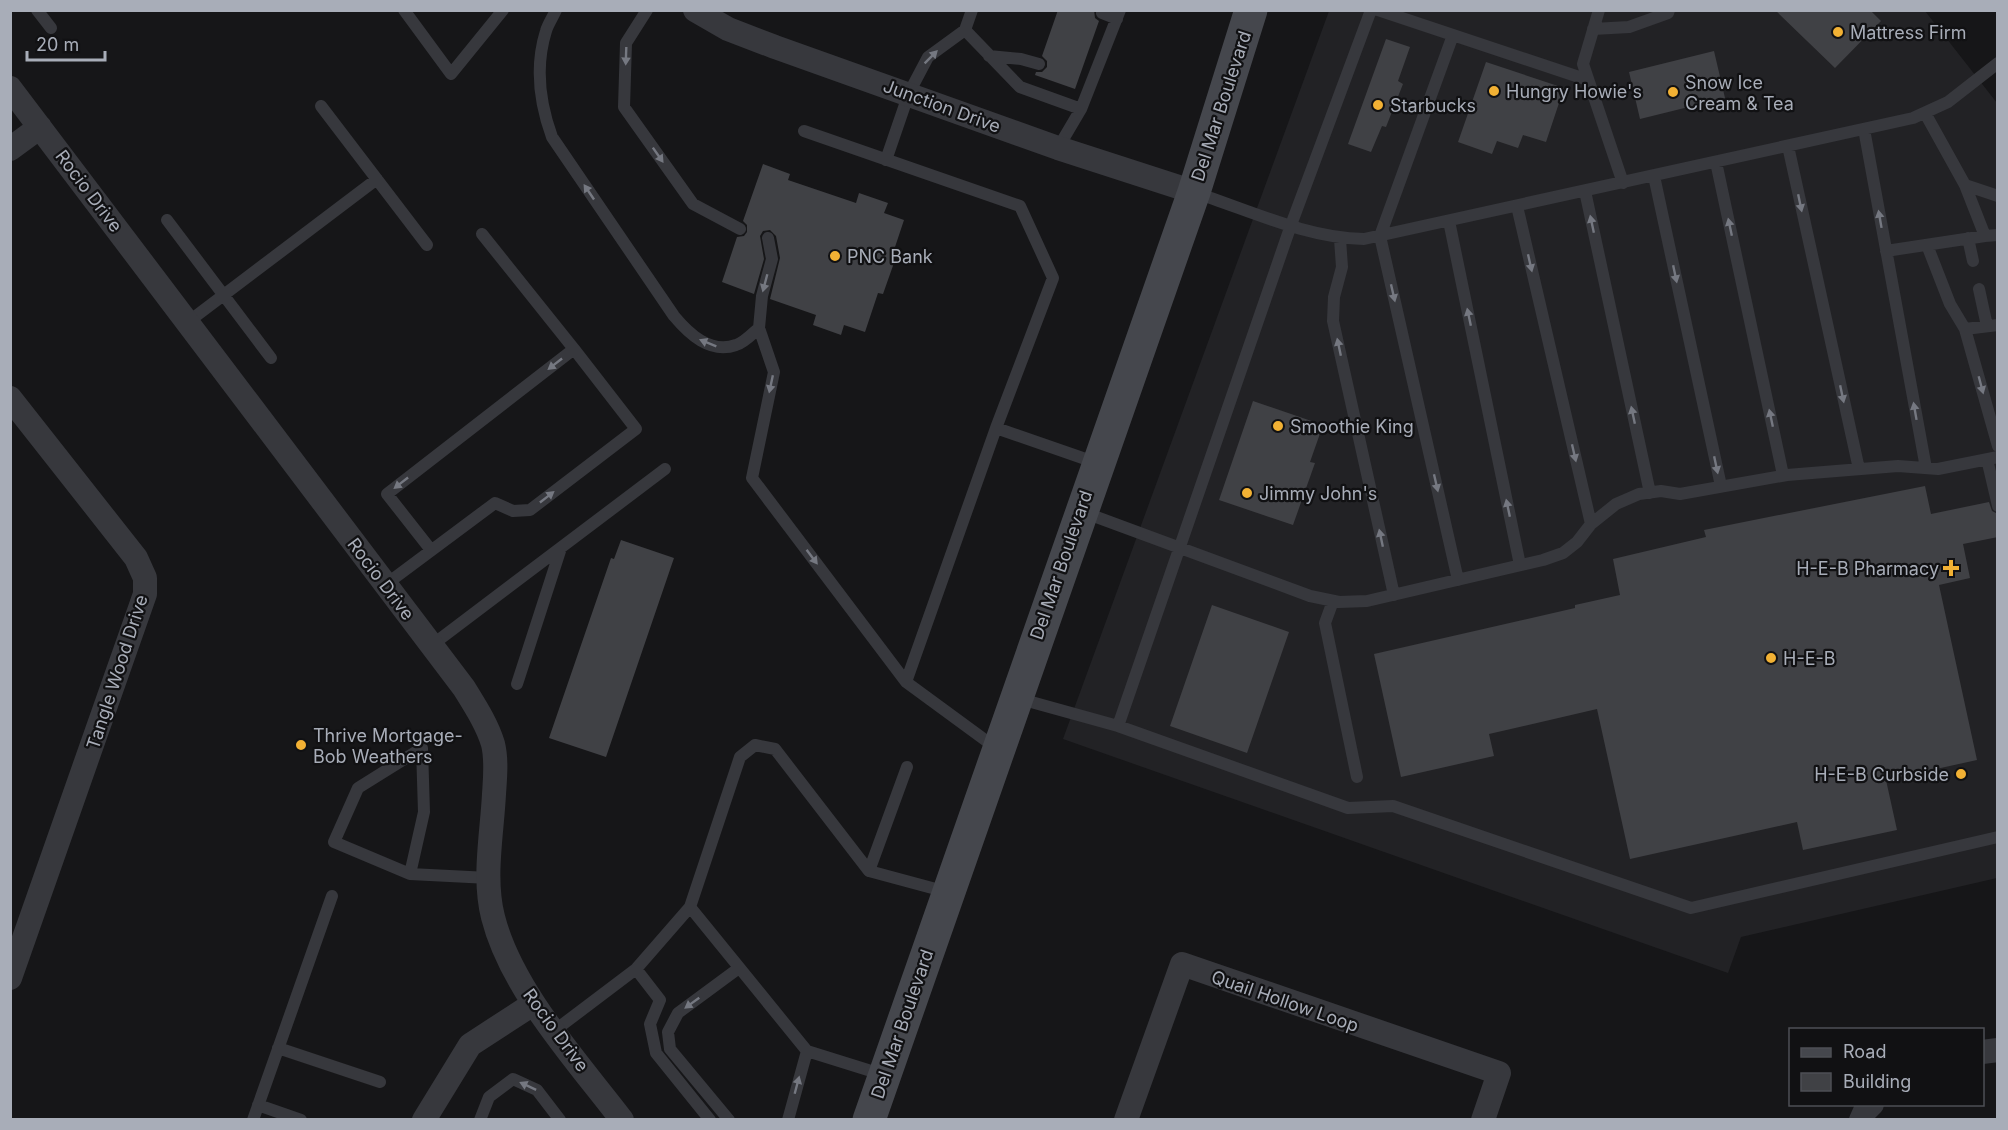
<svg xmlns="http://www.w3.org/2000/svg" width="2008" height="1130" viewBox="0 0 2008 1130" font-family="Inter,sans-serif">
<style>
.built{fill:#222225}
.building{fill:#404145}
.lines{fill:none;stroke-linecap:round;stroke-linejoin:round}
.lane{stroke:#37383d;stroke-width:12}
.street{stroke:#37383d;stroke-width:24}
.secondary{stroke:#45474d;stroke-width:33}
.oneway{fill:#757881}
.poi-dot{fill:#f2b134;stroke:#111113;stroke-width:2}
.labels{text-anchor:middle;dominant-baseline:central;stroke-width:4.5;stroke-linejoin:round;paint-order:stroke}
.poi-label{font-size:18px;fill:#a8adb8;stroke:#111113;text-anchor:start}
.street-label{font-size:18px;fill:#a8adb8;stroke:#111113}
</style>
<rect width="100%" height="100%" fill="#161618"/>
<path class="built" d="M 1329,11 L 1925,11 L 1997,103 L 1997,878 L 1741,937 L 1728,973 L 1063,739 Z"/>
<path class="building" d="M 1058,10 L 1094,10 L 1095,18 L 1099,21 L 1075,89 L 1035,75 L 1036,72 L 1042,72 L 1047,67 L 1047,61 L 1042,56 Z
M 1775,10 L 1870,10 L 1881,21 L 1835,68 Z
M 1386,39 L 1410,47 L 1398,81 L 1403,84 L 1386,127 L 1382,126 L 1371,152 L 1348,144 Z
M 1714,51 L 1725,98 L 1640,119 L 1629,72 Z
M 1486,62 L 1564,88 L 1546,142 L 1523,135 L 1518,148 L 1497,141 L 1492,154 L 1458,142 Z
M 763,164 L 790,174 L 788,180 L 856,203 L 859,193 L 888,203 L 884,213 L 904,220 L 891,259 L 895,260 L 883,294 L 878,293 L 865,332 L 844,325 L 841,335 L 813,325 L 816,315 L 770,299 L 780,258 L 776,236 L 770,230 L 763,231 L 760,236 L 764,259 L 754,294 L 722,282 L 737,237 L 744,236 L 747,232 L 747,225 L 743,221 Z
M 1253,401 L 1323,425 L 1310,462 L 1315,463 L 1293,525 L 1219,500 Z
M 1925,486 L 1931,514 L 1989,502 L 1992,511 L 1998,514 L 1998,537 L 1963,544 L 1970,578 L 1939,585 L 1977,760 L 1886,780 L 1897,830 L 1803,850 L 1797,822 L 1630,859 L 1597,709 L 1489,734 L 1494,756 L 1401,777 L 1374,654 L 1575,608 L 1575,605 L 1620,595 L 1613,559 L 1706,537 L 1704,530 Z
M 621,540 L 674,558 L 606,757 L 549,738 L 611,558 L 614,559 Z
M 1212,605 L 1289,632 L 1247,753 L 1170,726 Z"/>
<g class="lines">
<path class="lane" d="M 37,10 L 51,28
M 404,10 L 451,74 L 503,10
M 556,10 C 553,17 548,24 546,31 C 535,66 540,104 552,137 L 674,316 C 689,334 710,354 736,345 C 744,343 753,333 759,328
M 647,10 L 626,43 L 624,107 L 693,204 L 740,229
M 1378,10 L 1588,80
M 1599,10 L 1583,64 L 1623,183
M 1102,13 L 1117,19
M 1593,29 L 1629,27 L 1668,13 L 1669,10
M 965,30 L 1020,87 L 1081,109
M 1453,35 L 1380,236 L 1458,580
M 989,56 L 1021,59 L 1039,64
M 321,106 L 427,245
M 1864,129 L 1926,468
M 804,131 L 1020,206 L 1053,278 L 996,428 L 1097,463
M 1788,146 L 1859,469
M 1058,148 L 1081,109 L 1120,10
M 886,160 L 909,93 L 928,57 L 965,30 L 972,10
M 1716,162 L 1783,475
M 1654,176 L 1721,486
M 1965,185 L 1998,196
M 1585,191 L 1650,493
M 1196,193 C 1251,211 1307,238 1364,239 L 1913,118 L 1948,102 L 1998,63
M 1517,206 L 1591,524
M 167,220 L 271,358
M 1449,221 L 1520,565
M 482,234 L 574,349
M 1985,236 L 1998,235
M 768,238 L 772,259 L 762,296 L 759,328 L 774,372 L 752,478 L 906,682 L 996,748
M 1968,238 L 1973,261
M 1340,239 L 1342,267 L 1334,297 L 1333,321 L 1394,595
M 1927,245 L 1950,304 L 1965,329 L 1998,446
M 1886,251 L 1985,236 L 1965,185 L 1925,113
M 1979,289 L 1987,326
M 188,322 L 377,179
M 1965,329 L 1998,325
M 1987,459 L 1998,506
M 1083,512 L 1310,596 L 1339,602 L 1367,601 L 1543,560 L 1563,553 L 1577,542 L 1591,524 L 1616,504 L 1639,494 L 1661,491 L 1680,494 L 1787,475 L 1898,466 L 1938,469 L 1998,457
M 385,585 L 495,503 L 513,511 L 530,510 L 636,429 L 574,349 L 387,494 L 431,550
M 1333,601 L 1325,623 L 1357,777
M 432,645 L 665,469
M 906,682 L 996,428
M 517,684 L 561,548
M 1017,698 L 1118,726 L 1348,808 L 1393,806 L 1691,908 L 1998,837
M 1118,726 L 1291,225 L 1371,10
M 869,871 L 907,767
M 410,874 L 424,812 L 422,748 L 358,788 L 334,842 L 410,874 L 489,878
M 690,907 L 807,1051 L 884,1075
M 636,969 L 660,1000 L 650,1024 L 656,1053 L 710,1120
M 554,1031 L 636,969 L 690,907 L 740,757 L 755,745 L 775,749 L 869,871 L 947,892
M 278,1048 L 380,1082
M 258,1105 L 301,1120
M 253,1120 L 332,896
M 480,1120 L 489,1097 L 513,1079 L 537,1090 L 560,1120
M 729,1120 L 670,1049 L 668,1032 L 678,1013 L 739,968
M 788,1120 L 807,1051"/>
<path class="street" d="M 695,10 L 728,29 L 775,47 L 1058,148 L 1194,192
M 10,88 L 464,688 C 475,706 487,724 493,744 C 497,760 495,779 494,794 C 492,834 483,878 493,917 C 511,989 577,1061 622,1120
M 10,149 L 40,127
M 10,398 L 136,558 L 145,578 L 145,594 L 10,978
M 1982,1052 L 1998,1050
M 424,1120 L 470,1045 L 533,1004
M 1126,1120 L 1182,964 L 1499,1073 L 1483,1120
M 1861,1120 L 1865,1111 L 1872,1104"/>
<path class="secondary" d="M 869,1120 L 1194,192 L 1251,10"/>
</g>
<defs><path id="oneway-solid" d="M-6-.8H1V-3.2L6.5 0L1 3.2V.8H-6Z" transform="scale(1.5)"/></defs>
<g class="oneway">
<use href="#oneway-solid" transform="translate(626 56) rotate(92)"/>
<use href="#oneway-solid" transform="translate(931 57) rotate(-45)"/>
<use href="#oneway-solid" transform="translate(658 155) rotate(55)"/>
<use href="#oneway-solid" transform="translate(589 192) rotate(-124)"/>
<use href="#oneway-solid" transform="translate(1800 203) rotate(78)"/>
<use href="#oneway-solid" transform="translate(1880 219) rotate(-100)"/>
<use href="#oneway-solid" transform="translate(1592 224) rotate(-102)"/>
<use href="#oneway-solid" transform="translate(1730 227) rotate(-102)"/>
<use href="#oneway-solid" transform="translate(1530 263) rotate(77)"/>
<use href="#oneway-solid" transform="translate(1675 274) rotate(78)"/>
<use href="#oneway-solid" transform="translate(765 283) rotate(105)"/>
<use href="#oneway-solid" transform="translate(1393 293) rotate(77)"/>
<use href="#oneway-solid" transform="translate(1469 317) rotate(-102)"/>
<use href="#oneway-solid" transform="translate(708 343) rotate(-158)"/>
<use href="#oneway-solid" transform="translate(1339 347) rotate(-102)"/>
<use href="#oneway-solid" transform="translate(555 364) rotate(142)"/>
<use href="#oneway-solid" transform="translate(771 384) rotate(102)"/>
<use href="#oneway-solid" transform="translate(1981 385) rotate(75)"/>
<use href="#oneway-solid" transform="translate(1842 394) rotate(78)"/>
<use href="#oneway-solid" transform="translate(1915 411) rotate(-100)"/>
<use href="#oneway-solid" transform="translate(1633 415) rotate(-102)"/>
<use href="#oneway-solid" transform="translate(1771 418) rotate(-102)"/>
<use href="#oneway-solid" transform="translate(1574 453) rotate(77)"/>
<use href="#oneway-solid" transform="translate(1716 465) rotate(78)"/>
<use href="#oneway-solid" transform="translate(401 483) rotate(142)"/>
<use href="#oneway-solid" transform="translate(1436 483) rotate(77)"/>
<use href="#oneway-solid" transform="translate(547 497) rotate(-38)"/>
<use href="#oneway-solid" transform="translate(1508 508) rotate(-102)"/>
<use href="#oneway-solid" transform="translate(1381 538) rotate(-102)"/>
<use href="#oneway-solid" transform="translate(812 557) rotate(53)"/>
<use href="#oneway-solid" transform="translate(692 1003) rotate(144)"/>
<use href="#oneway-solid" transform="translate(797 1085) rotate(-75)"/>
<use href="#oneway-solid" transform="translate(528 1086) rotate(-155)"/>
</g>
<g class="poi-dot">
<circle cx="1838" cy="32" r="6"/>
<circle cx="1494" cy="91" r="6"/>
<circle cx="1673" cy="92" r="6"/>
<circle cx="1378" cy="105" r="6"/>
<circle cx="835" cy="256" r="6"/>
<circle cx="1278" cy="426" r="6"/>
<circle cx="1247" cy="493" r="6"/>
<path d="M1948 559h6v6h6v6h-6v6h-6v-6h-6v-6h6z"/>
<circle cx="1771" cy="658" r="6"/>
<circle cx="301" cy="745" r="6"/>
<circle cx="1961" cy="774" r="6"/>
</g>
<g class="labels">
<g class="poi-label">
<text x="1850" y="32">Mattress Firm</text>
<text x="1685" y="82">Snow Ice<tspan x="1685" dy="21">Cream &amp; Tea</tspan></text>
<text x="1506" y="91">Hungry Howie's</text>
<text x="1390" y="105">Starbucks</text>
<text x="847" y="256">PNC Bank</text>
<text x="1290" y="426">Smoothie King</text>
<text x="1259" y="493">Jimmy John's</text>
<text x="1939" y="568" text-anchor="end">H-E-B Pharmacy</text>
<text x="1783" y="658">H-E-B</text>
<text x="313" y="735">Thrive Mortgage-<tspan x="313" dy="21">Bob Weathers</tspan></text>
<text x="1949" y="774" text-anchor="end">H-E-B Curbside</text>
</g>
<g class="street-label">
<text transform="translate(942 106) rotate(20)">Junction Drive</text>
<text transform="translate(1221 106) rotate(-72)">Del Mar Boulevard</text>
<text transform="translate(89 191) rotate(53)">Rocio Drive</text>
<text transform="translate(1061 565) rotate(-71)">Del Mar Boulevard</text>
<text transform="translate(381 579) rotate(53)">Rocio Drive</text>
<text transform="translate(117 672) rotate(-72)">Tangle Wood Drive</text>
<text transform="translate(1285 1001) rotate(19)">Quail Hollow Loop</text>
<text transform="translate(902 1024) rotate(-71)">Del Mar Boulevard</text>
<text transform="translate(556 1030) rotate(54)">Rocio Drive</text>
</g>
</g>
<rect width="2008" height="1130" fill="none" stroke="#a8adb8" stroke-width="24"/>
<rect x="1789" y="1028" width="195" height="78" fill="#111113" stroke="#4d4f55" stroke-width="1.5"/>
<rect x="1801" y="1048" width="30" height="9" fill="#45474d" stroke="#4d4f55" stroke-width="1.5"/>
<text x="1843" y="1058" font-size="18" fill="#a8adb8">Road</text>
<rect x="1801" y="1073" width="30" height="18" fill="#404145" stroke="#4d4f55" stroke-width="1.5"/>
<text x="1843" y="1088" font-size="18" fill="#a8adb8">Building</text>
<path d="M27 51v9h78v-9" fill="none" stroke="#a8adb8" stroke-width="3"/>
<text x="36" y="51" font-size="18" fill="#a8adb8" stroke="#111113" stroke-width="4.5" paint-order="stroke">20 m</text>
</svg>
